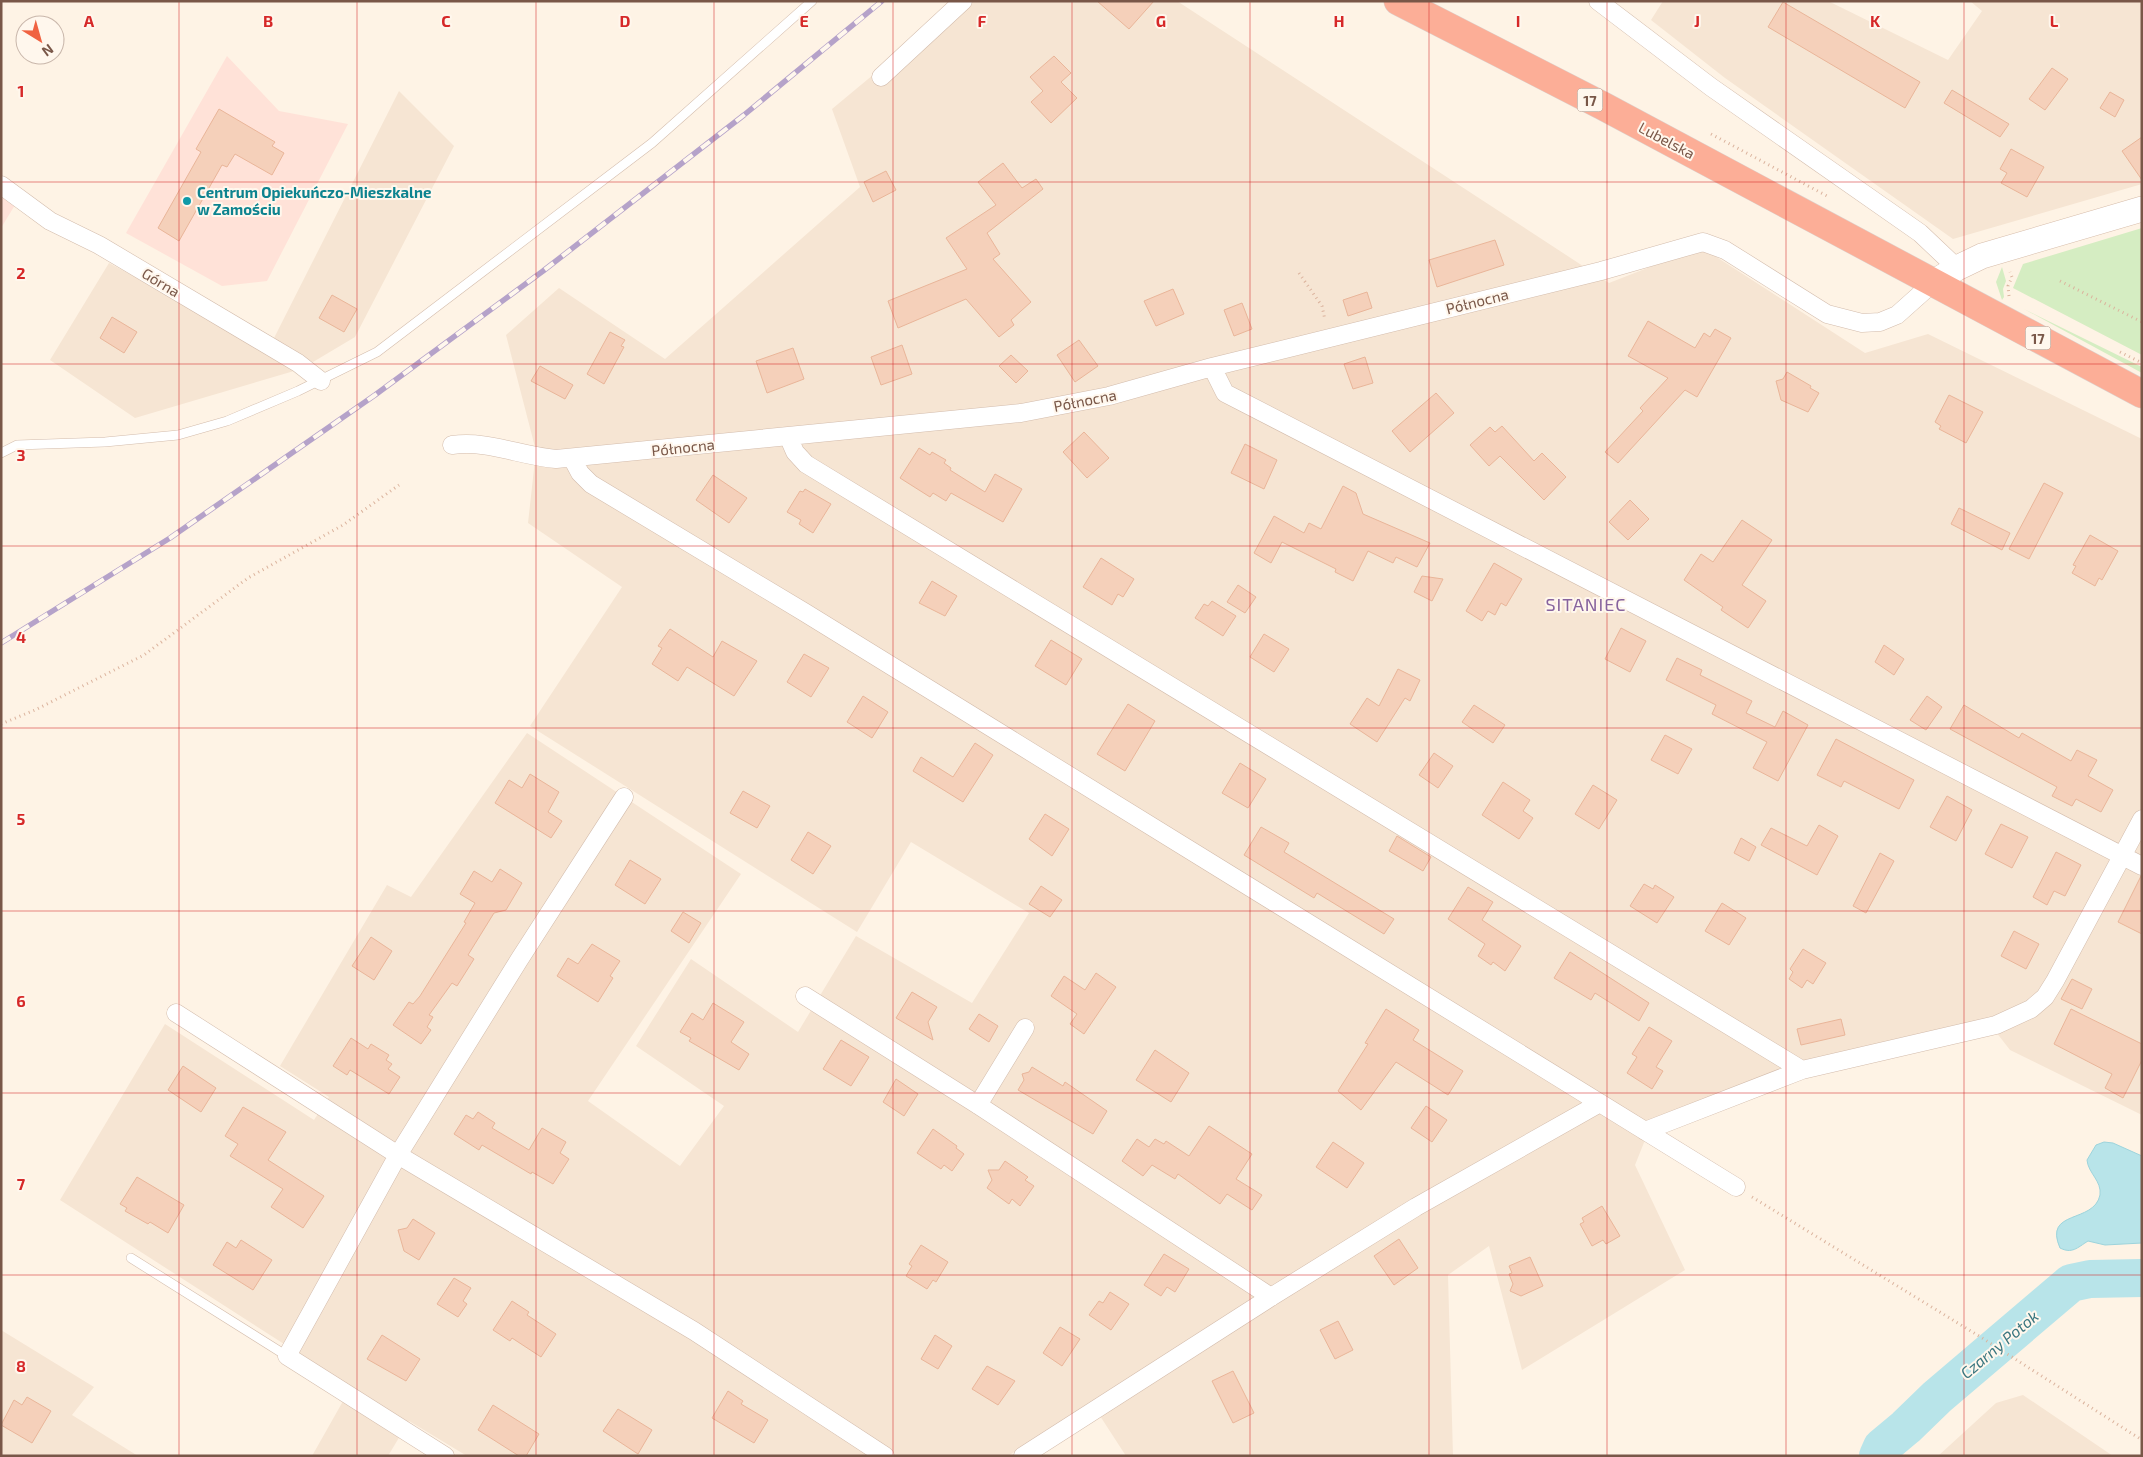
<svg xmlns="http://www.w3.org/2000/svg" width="2143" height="1457" viewBox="0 0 2143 1457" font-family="'Exo 2',sans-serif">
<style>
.residential{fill:#f6e5d3}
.commercial{fill:#ffe2d8}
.green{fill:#d5edc2}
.water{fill:#b8e4e9;stroke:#9dd4dc}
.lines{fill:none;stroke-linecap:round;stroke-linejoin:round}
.river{stroke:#b8e4e9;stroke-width:38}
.building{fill:#f5d0ba;stroke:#e9b599}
.lane-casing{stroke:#d3bcac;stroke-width:10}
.street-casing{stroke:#d3bcac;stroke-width:19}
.secondary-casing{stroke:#d6bcaa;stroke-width:26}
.highway-casing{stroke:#dcd3cf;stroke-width:29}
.path{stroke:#dbb39d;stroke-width:3;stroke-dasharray:1 4;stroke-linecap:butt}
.lane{stroke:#fff;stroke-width:9}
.street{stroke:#fff;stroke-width:18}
.secondary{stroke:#fff;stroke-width:25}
.highway{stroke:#fcae97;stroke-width:28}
.rail-casing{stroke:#b5a2c9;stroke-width:5.5}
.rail{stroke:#fff7ed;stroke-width:4;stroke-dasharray:11;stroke-linecap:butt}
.grid{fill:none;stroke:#d62828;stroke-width:1;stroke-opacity:0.55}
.culture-dot{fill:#0f9aa8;stroke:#fff7ed;stroke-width:2}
.labels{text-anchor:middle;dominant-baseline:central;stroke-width:4;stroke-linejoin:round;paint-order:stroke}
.shield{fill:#fff7ed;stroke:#a1877a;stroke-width:1}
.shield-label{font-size:14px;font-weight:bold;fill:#795748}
.street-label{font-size:15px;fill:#795748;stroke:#fff7ed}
.culture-label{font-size:15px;font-weight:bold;fill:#0d838f;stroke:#fff7ed;text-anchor:start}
.water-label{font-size:16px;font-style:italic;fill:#3a767f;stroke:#fff7ed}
.quarter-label{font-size:18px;letter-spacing:1px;fill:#87639d;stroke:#fff7ed}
.grid-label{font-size:16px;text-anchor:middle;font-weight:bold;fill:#d62828;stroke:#fff7ed;stroke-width:4;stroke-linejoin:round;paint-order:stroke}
</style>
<rect width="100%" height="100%" fill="#fef3e5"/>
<path class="residential" d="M 962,1 L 1177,1 L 1609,283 L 1701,247 L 1865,353 L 1928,334 L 2142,439 L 2142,1115 L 2010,1050 L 1989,1023 L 1653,1120 L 1635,1165 L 1685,1270 L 1522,1370 L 1489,1246 L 1448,1275 L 1453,1456 L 1126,1456 L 1091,1402 L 1008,1456 L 467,1456 L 409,1421 L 388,1456 L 312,1456 L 351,1387 L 60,1200 L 165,1024 L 314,1120 L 329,1097 L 280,1066 L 387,885 L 411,897 L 527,733 L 741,874 L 588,1101 L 680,1166 L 724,1106 L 636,1046 L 691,959 L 798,1032 L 856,936 L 972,1003 L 1029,913 L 911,842 L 857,932 L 530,726 L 622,587 L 528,523 L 536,451 L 506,335 L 559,288 L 665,359 L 860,187 L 832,109 Z
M 1663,1 L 1828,1 L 1948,60 L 1982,11 L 1970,1 L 2142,1 L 2142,184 L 1953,239 L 1725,78 L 1651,20 Z
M 399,91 L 454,146 L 355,337 L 313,362 L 273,340 Z
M 109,263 L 200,312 L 294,371 L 135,418 L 50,360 Z
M 1,1330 L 94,1387 L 72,1415 L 138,1456 L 1,1456 Z
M 2023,1395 L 2113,1456 L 1938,1456 L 1996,1403 Z"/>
<path class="commercial" d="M 227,56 L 279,111 L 348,124 L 267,281 L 222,286 L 126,233 Z
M 1,195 L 15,205 L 1,228 Z"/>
<path class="green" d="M 2142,228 L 2142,355 L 2013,288 L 2023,264 Z
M 2002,267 L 2006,281 L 2003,289 L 2004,297 L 2002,300 L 1996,282 Z
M 2024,309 L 2142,367 L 2142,373 Z"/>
<path class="water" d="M 2104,1142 L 2113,1143 L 2142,1156 L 2142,1243 L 2105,1245 L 2088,1241 C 2077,1248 2072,1254 2060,1248 C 2043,1209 2094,1224 2100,1195 C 2102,1181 2088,1173 2087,1160 L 2096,1145 Z"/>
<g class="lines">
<path class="river" d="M 1878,1456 L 1882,1447 L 1906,1427 L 1937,1397 L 2071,1283 L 2090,1279 L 2142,1278"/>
</g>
<path class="building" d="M 1097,1 L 1154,1 L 1129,29 Z
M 1783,2 L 1920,82 L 1905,108 L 1768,27 Z
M 1054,56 L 1071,73 L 1061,82 L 1077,98 L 1051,123 L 1031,102 L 1043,91 L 1030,77 Z
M 2052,68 L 2068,79 L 2045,110 L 2029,99 Z
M 1952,90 L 2009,124 L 2000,137 L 1944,103 Z
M 2110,92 L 2124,100 L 2115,117 L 2100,108 Z
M 219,109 L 275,142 L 272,146 L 284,153 L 272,175 L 235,154 L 227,167 L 222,165 L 179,241 L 158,228 L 201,152 L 196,149 Z
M 2142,137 L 2142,180 L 2122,151 Z
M 2011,149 L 2044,167 L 2027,197 L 2001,183 L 2007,173 L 2000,169 Z
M 1003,163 L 1022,188 L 1036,179 L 1043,189 L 987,233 L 1000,254 L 993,259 L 1031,302 L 1011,320 L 1014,325 L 999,337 L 966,299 L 898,328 L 888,301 L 967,269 L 946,238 L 996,205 L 978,182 Z
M 886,171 L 896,190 L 873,202 L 864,182 Z
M 1495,240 L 1504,265 L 1437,287 L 1429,260 Z
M 1173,289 L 1184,314 L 1156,326 L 1144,301 Z
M 1367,292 L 1372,308 L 1348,316 L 1343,300 Z
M 332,295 L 357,309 L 344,332 L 319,318 Z
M 1242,303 L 1252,329 L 1234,336 L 1224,310 Z
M 112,317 L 137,332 L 124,353 L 100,338 Z
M 1648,321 L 1695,348 L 1704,333 L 1710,337 L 1715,329 L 1731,338 L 1697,397 L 1685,390 L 1618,463 L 1605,452 L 1643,411 L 1640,408 L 1668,378 L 1628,356 Z
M 610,332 L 625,340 L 621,346 L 624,347 L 604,384 L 587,374 Z
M 1079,340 L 1098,366 L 1075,382 L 1057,355 Z
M 902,345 L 912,374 L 881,385 L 871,357 Z
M 793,348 L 804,379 L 767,393 L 756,361 Z
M 1011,355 L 1028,371 L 1016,383 L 999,366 Z
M 1365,357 L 1373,383 L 1353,389 L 1344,364 Z
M 540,366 L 573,385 L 565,399 L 531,381 Z
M 1787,372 L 1811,386 L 1810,388 L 1819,393 L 1808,412 L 1781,400 L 1776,381 L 1783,379 Z
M 1436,393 L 1454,413 L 1410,452 L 1392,431 Z
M 1949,395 L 1983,412 L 1966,443 L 1939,429 L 1941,426 L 1935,422 Z
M 1502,426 L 1534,461 L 1542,453 L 1566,477 L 1544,500 L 1500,456 L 1489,466 L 1470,445 L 1490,427 L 1495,432 Z
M 1084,432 L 1109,458 L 1087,478 L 1063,452 Z
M 1245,444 L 1277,460 L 1264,489 L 1231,473 Z
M 919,448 L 930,455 L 932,452 L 946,460 L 944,463 L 951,468 L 950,470 L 985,492 L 995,474 L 1022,489 L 1003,522 L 951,493 L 946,501 L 933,493 L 930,497 L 900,478 Z
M 713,475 L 747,498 L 729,523 L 696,500 Z
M 2044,483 L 2063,493 L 2029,559 L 2009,549 Z
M 1343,486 L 1356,493 L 1363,514 L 1430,543 L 1417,567 L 1396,557 L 1393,563 L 1368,551 L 1353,581 L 1335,572 L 1336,569 L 1282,542 L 1271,563 L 1254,553 L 1274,516 L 1304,533 L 1309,523 L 1321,529 Z
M 805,489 L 831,504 L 813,533 L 799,524 L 801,520 L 787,512 L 800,491 L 803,492 Z
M 1630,500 L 1649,519 L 1628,540 L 1609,522 Z
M 1959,508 L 2010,533 L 2002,550 L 1951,524 Z
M 1742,520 L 1772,540 L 1742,585 L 1766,601 L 1748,628 L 1721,610 L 1723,607 L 1684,580 L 1701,554 L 1713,562 Z
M 2090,535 L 2118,551 L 2102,580 L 2099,578 L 2095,586 L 2072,573 L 2076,566 L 2073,565 Z
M 1101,558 L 1134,579 L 1123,597 L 1118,594 L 1112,605 L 1083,587 Z
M 1494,563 L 1522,579 L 1506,606 L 1501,603 L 1495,615 L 1488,611 L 1482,621 L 1466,611 Z
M 1422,576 L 1443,579 L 1432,601 L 1414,592 Z
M 932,581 L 957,596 L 945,616 L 919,603 Z
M 1238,585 L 1256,597 L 1245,613 L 1227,602 Z
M 1212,601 L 1236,616 L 1223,636 L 1195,618 L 1204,604 L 1208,606 Z
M 1621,628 L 1646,641 L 1630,672 L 1605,659 Z
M 670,629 L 713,657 L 722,641 L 757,661 L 734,696 L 687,667 L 678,681 L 652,664 L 662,648 L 658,646 Z
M 1264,634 L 1289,649 L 1274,672 L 1250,657 Z
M 1051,640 L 1082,659 L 1066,685 L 1035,666 Z
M 1884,645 L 1904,659 L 1894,675 L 1875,662 Z
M 804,654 L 829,668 L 811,697 L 787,682 Z
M 1677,658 L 1702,670 L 1700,675 L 1752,701 L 1746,713 L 1775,727 L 1783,711 L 1808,725 L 1778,781 L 1753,768 L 1767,742 L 1712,714 L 1716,705 L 1666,680 Z
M 1398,669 L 1420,680 L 1410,701 L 1405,698 L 1377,742 L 1350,724 L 1367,698 L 1379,706 Z
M 863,696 L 888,712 L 872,738 L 847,722 Z
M 1927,696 L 1942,707 L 1926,730 L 1910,720 Z
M 1128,704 L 1155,721 L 1125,771 L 1097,754 Z
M 1474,705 L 1505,725 L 1493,743 L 1462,722 Z
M 1964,705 L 2019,738 L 2022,733 L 2071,761 L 2077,750 L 2097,760 L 2088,776 L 2113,790 L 2101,812 L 2076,799 L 2072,806 L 2052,796 L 2057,787 L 1950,729 Z
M 1665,735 L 1692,749 L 1678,774 L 1651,760 Z
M 1836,739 L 1914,780 L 1899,809 L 1844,781 L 1841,787 L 1817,775 Z
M 975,743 L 993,755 L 963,802 L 913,771 L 921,757 L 953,777 Z
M 1434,753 L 1453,766 L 1438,788 L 1419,775 Z
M 1240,763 L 1266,779 L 1248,808 L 1222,793 Z
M 530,774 L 559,792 L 548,812 L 562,821 L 551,838 L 495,803 L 509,780 L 522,788 Z
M 1503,782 L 1530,800 L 1523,811 L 1533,818 L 1519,839 L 1482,815 Z
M 1593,785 L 1617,800 L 1599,829 L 1575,814 Z
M 743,791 L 770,806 L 757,828 L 730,813 Z
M 1947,796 L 1972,810 L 1956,841 L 1930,827 Z
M 1045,814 L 1069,829 L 1052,856 L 1029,839 Z
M 2001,824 L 2028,837 L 2012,868 L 1985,854 Z
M 1819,825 L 1838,836 L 1817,875 L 1761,845 L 1771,828 L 1807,846 Z
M 1261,827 L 1289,843 L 1284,852 L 1394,919 L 1384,934 L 1317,893 L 1314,898 L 1244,855 Z
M 808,832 L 831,846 L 813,874 L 791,860 Z
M 1397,836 L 1431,857 L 1423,871 L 1389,851 Z
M 1741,838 L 1756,847 L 1749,861 L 1734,853 Z
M 2056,852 L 2081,865 L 2065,896 L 2054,891 L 2047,905 L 2033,897 Z
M 1880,853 L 1894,861 L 1866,913 L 1853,906 Z
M 630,860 L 661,879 L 645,904 L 615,885 Z
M 500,869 L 522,883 L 506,910 L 494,913 L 468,955 L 474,959 L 457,986 L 452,983 L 429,1015 L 433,1017 L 427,1027 L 431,1030 L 421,1044 L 393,1025 L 409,1002 L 413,1004 L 420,996 L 466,923 L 464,922 L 475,903 L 460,894 L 474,871 L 492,882 Z
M 2141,876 L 2142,877 L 2142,934 L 2118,922 Z
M 1644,884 L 1653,889 L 1655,885 L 1674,897 L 1657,923 L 1630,906 Z
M 1041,886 L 1062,900 L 1050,917 L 1029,904 Z
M 1468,887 L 1493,902 L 1482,920 L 1521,946 L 1505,971 L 1493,962 L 1491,965 L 1478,956 L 1485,944 L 1448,919 Z
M 1722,903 L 1746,918 L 1729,945 L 1705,931 Z
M 683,912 L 701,923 L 689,943 L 671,931 Z
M 2014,931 L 2039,944 L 2026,969 L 2001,956 Z
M 371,937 L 392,951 L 374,980 L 352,966 Z
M 592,944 L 620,961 L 610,976 L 613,978 L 598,1002 L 557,976 L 568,958 L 578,964 Z
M 1803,949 L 1826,963 L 1813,984 L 1807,980 L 1802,988 L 1789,979 L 1793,972 L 1790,969 Z
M 1570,952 L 1649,1003 L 1639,1021 L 1595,993 L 1591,1000 L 1554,978 Z
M 1096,973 L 1116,987 L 1084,1034 L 1070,1024 L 1077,1014 L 1051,996 L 1064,976 L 1085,990 Z
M 2072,979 L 2092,989 L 2082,1009 L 2061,999 Z
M 912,992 L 937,1007 L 928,1022 L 933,1040 L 896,1018 Z
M 713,1003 L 744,1022 L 731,1042 L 749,1054 L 739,1070 L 689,1041 L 691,1038 L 680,1032 L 692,1013 L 703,1020 Z
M 1386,1009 L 1419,1030 L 1413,1040 L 1463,1071 L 1448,1095 L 1396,1062 L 1361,1110 L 1338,1091 L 1368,1044 L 1365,1043 Z
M 2071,1009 L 2142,1044 L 2142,1060 L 2123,1098 L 2105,1088 L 2112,1074 L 2054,1044 Z
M 979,1014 L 998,1026 L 989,1042 L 969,1029 Z
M 1841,1019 L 1845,1035 L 1801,1045 L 1797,1029 Z
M 1649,1027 L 1672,1041 L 1656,1067 L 1663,1071 L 1652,1089 L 1627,1073 L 1637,1057 L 1632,1054 Z
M 351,1038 L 368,1049 L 371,1044 L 389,1055 L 386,1060 L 392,1064 L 388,1069 L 400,1077 L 389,1094 L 350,1070 L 347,1075 L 333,1066 Z
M 841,1040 L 869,1057 L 851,1086 L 823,1069 Z
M 1155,1050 L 1189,1073 L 1171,1102 L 1136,1080 Z
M 183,1066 L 216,1088 L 201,1112 L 168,1090 Z
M 1032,1067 L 1063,1086 L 1065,1082 L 1107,1111 L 1093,1134 L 1018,1090 L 1024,1080 L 1022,1074 L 1029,1072 Z
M 896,1079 L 918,1094 L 904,1116 L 883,1102 Z
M 1426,1106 L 1447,1120 L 1432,1142 L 1411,1128 Z
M 243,1107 L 286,1132 L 268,1160 L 324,1196 L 303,1228 L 271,1207 L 283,1189 L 230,1156 L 238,1144 L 225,1136 Z
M 478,1112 L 495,1123 L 492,1128 L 529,1150 L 542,1128 L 566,1142 L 560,1153 L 569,1159 L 553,1184 L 532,1172 L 531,1174 L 482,1145 L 479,1150 L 454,1134 L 466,1115 L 473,1119 Z
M 1209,1126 L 1252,1154 L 1236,1179 L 1262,1195 L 1252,1210 L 1227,1194 L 1220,1204 L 1178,1174 L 1175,1179 L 1152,1165 L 1143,1176 L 1122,1161 L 1137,1139 L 1149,1147 L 1155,1139 L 1164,1144 L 1166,1141 L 1189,1156 Z
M 933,1129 L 957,1146 L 956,1148 L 964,1154 L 952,1171 L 944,1165 L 941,1169 L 917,1153 Z
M 1333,1142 L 1364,1163 L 1347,1188 L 1316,1167 Z
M 1005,1161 L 1028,1177 L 1025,1180 L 1034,1186 L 1020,1206 L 1012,1199 L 1009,1204 L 987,1188 L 992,1180 L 988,1170 L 999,1170 Z
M 137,1177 L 184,1205 L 168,1233 L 150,1222 L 148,1224 L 125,1211 L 127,1208 L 120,1204 Z
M 1602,1206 L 1620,1236 L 1606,1244 L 1603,1240 L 1592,1246 L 1580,1224 L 1584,1222 L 1582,1218 Z
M 413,1219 L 435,1233 L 419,1260 L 404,1251 L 398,1230 L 407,1228 Z
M 1399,1239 L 1418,1268 L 1394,1285 L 1374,1256 Z
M 241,1240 L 272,1260 L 253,1290 L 213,1265 L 227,1242 L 236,1248 Z
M 921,1245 L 948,1262 L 936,1282 L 933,1280 L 927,1289 L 906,1276 L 912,1266 L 909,1264 Z
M 1164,1254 L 1189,1269 L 1175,1292 L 1167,1287 L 1161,1296 L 1144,1285 Z
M 1530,1257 L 1543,1286 L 1521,1296 L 1510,1291 L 1513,1284 L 1509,1274 L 1512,1273 L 1509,1266 Z
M 454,1278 L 471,1288 L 463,1301 L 467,1304 L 458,1317 L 437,1304 Z
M 1110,1292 L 1129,1304 L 1111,1330 L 1089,1315 L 1099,1301 L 1103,1303 Z
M 512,1301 L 529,1312 L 527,1315 L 556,1334 L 541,1357 L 512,1338 L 510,1341 L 493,1330 Z
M 1338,1321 L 1353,1350 L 1335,1359 L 1320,1330 Z
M 1060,1327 L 1080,1339 L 1062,1366 L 1043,1353 Z
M 382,1335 L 420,1359 L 406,1381 L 367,1359 Z
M 935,1335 L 952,1346 L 938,1369 L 921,1359 Z
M 987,1366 L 1015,1381 L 998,1405 L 972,1389 Z
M 1233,1371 L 1254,1413 L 1233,1423 L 1212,1381 Z
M 728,1391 L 743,1401 L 741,1404 L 768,1420 L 754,1443 L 712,1418 Z
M 27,1397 L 51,1411 L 32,1443 L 1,1425 L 14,1400 L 22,1405 Z
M 493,1405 L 539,1434 L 526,1456 L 519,1456 L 478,1430 Z
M 618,1409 L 652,1430 L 638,1454 L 603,1431 Z"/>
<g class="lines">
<g class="lane-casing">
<path id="lane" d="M 1,453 L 17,445 L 105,442 L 178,435 L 227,421 L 298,391 L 377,352 L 652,143 L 812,1
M 131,1258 L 287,1356"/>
</g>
<g class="street-casing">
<path id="street" d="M 1598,1 L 1711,87 L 1920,233 L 1957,268
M 881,77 L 963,1
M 1,185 L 50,221 L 99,245 L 298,363 L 321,381
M 1212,367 L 1225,393 L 2142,866
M 788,436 L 795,452 L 806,464 L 1802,1070
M 452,445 C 488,440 520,456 556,459 L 1021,413 L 1109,396 L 1212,367 L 1601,271 L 1703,242 L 1725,250 L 1827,314 L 1862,323 L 1880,322 L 1897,315 L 1934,282
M 572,458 L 580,473 L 591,484 L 804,612 L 1736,1187
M 805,996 L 978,1105 L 1271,1297
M 176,1013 L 398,1155 L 694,1331 L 885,1456
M 978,1105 L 1025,1028
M 1645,1131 L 1802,1070 L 1996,1025 L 2031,1009 L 2045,997 L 2055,981 L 2142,819
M 445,1456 L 287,1356 L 398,1155 L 519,960 L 624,797
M 1023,1456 L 1271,1297 L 1416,1207 L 1600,1103"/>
</g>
<g class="secondary-casing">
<path id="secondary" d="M 1934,282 L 1957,268 L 1982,256 L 2142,209"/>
</g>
<g class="highway-casing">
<path id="highway" d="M 1398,1 L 1603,106 L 2142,394"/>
</g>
<path class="path" d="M 1711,134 L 1827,196
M 1299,273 L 1322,306 L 1325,320
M 2060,281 L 2142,322
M 2009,296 L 2008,286 L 2012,277 L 2010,272
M 2120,352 L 2142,363
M 1,724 L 35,710 L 144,655 L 248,578 L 343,525 L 399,485
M 1752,1197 L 1979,1336 L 2142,1440"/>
<use href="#lane" class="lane"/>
<use href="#street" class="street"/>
<use href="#secondary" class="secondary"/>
<use href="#highway" class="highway"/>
<g class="rail-casing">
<path id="rail" d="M 1,643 L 170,538 L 375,395 L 543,271 L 744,115 L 882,1"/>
</g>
<use href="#rail" class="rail"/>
</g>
<path class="grid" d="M 179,1 L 179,1456M 357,1 L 357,1456M 536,1 L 536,1456M 714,1 L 714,1456M 893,1 L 893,1456M 1072,1 L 1072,1456M 1250,1 L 1250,1456M 1429,1 L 1429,1456M 1607,1 L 1607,1456M 1786,1 L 1786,1456M 1964,1 L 1964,1456M 1,182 L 2142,182M 1,364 L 2142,364M 1,546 L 2142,546M 1,728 L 2142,728M 1,911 L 2142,911M 1,1093 L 2142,1093M 1,1275 L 2142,1275"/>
<circle class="culture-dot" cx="187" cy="201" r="5"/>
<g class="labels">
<g class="shield">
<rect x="1577.5" y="88.5" width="25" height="23" rx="4"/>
<rect x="2025.5" y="326.5" width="25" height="23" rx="4"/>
</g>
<g class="shield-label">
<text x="1590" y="100">17</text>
<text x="2038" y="338">17</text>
</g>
<g class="street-label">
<text transform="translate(1667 140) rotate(28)">Lubelska</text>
<text transform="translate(161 282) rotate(31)">Górna</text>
<text transform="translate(1477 301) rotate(-14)">Północna</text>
<text transform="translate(1085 400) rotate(-11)">Północna</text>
<text transform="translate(683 447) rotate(-6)">Północna</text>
</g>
<g class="culture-label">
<text x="197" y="192">Centrum Opiekuńczo-Mieszkalne<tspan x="197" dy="17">w Zamościu</tspan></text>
</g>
<g class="water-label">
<text transform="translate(1999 1344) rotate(-40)">Czarny Potok</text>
</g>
<g class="quarter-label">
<text x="1586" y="604">SITANIEC</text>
</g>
</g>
<g class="grid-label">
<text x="89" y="27">A</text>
<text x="268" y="27">B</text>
<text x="446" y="27">C</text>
<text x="625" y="27">D</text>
<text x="804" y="27">E</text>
<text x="982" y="27">F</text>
<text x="1161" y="27">G</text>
<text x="1339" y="27">H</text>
<text x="1518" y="27">I</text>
<text x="1697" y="27">J</text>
<text x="1875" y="27">K</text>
<text x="2054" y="27">L</text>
<text x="21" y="97">1</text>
<text x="21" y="279">2</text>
<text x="21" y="461">3</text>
<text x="21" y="643">4</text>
<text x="21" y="825">5</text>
<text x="21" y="1007">6</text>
<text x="21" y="1190">7</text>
<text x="21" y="1372">8</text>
</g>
<rect width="2143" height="1457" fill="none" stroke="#795748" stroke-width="5"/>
<g transform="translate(40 40) rotate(143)"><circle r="24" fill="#fff7ed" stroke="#c9b7ab"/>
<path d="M0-4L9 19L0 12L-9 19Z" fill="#f06241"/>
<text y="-8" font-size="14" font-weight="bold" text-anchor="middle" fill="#795748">N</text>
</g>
</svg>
